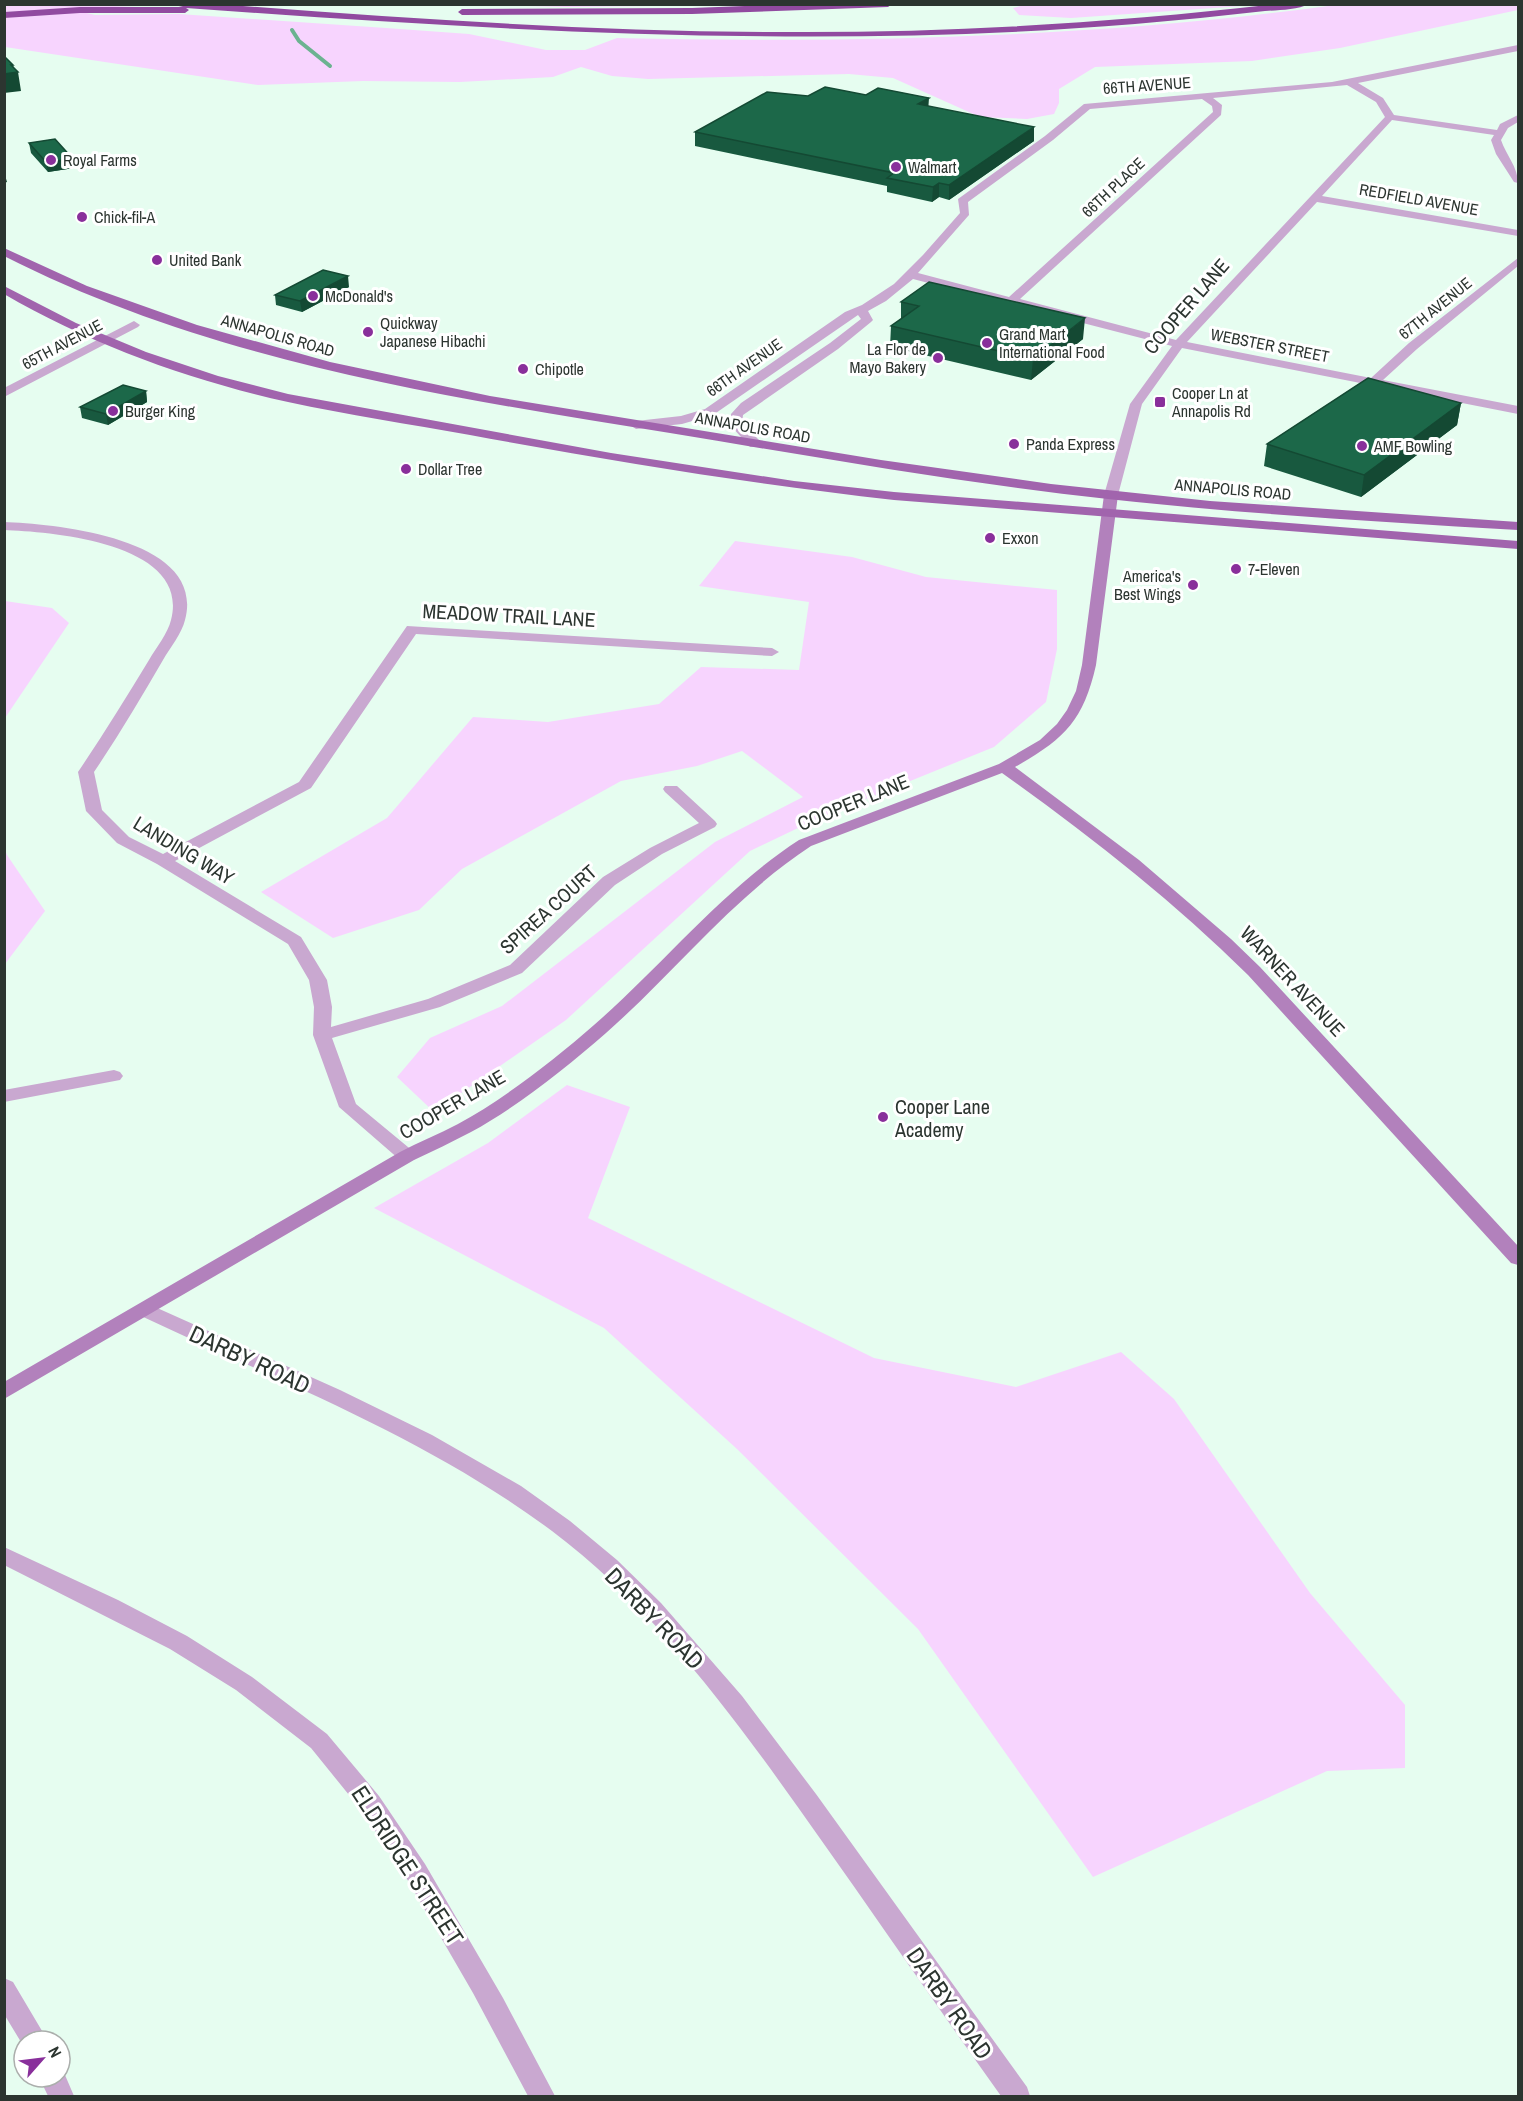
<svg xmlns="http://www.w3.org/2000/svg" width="1523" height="2101" viewBox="0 0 1523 2101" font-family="'Archivo Narrow',sans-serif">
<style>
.green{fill:#f7d4fe}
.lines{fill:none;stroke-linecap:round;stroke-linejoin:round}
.stream{stroke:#6bb390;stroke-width:4}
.street{fill:#c9a8d0;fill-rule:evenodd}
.secondary{fill:#b281bc;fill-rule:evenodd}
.primary{fill:#a164ad;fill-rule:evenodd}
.highway{fill:#914aa0;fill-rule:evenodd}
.wall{fill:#18593f}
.shaded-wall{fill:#144933}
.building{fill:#1c6849;stroke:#144933;stroke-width:1.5}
.poi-dot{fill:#892f9b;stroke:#fff;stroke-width:2}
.labels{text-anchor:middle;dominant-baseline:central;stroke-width:6;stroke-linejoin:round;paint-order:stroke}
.far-street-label{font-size:16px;fill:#2c3530;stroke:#fff}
.far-poi-label{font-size:16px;fill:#2c3530;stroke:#fff;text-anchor:start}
.street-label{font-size:20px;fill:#2c3530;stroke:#fff}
.poi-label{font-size:20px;fill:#2c3530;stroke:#fff;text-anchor:start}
.near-street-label{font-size:24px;fill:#2c3530;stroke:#fff}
</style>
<rect width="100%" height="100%" fill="#e6fdf0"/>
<path class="green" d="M 5,4 L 136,6 L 5,12 Z
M 1342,4 L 1518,5 L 1518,10 L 1340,48 L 1252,61 L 1095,67 L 1059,89 L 1059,103 L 1054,114 L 1027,119 L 980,117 L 893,78 L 849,74 L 648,79 L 612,76 L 581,67 L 553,77 L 460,82 L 363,81 L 258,85 L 5,47 L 5,17 L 82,12 L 95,15 L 179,14 L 386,28 L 469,34 L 546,50 L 585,50 L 617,38 C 859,43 1102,38 1342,4 Z
M 485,5 L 739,5 L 567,7 Z
M 1024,5 L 1257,5 L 1071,18 L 1019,15 L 1013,8 Z
M 735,541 L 852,557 L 926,577 L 1057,590 L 1057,649 L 1046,702 L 994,747 L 819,818 L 750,851 L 566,1020 L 434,1112 L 397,1077 L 430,1038 L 502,1006 L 715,842 L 803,797 L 742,751 L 697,766 L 621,781 L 462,869 L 419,910 L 333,938 L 261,892 L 387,818 L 473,717 L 548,722 L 659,704 L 701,667 L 799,670 L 809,602 L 699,586 Z
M 5,601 L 52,608 L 69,623 L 5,718 Z
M 4,847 L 7,855 L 45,911 L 5,964 Z
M 567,1085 L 630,1107 L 588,1218 L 874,1358 L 1016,1387 L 1121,1352 L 1174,1399 L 1310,1593 L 1405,1705 L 1405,1768 L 1327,1771 L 1093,1877 L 918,1629 L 737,1449 L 604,1328 L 374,1208 L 488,1143 Z"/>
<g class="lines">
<path class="stream" d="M 292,30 L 299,41 L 330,66"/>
<path class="street" d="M 1518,45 L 1518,51 L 1358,83 L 1383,98 L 1394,115 L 1497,130 L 1500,124 L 1518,115 L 1518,122 L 1508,128 L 1501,140 C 1506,155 1518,167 1518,183 L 1514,182 L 1496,154 L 1491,140 L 1494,135 L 1392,120 L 1322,196 L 1518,230 L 1518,236 L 1317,202 L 1187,342 L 1371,378 L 1409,343 L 1518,258 L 1518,266 L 1417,349 L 1383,380 L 1518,406 L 1518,414 L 1182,348 L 1142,404 L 1118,495 L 1111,499 L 1104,495 L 1130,404 L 1172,346 L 913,279 L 886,301 L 868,311 L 873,320 L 871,322 L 838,349 L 743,415 L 742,423 L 760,441 L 761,444 L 760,447 L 750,447 L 732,427 L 730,424 L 731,414 L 741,403 L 830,343 L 861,319 L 858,315 L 713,415 L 682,424 L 636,429 L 630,425 L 636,421 L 681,416 L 705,409 L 845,312 L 862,305 L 894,284 L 923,255 L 960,213 L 958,199 L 1045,136 L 1084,104 L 1332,82 ZM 1347,85 L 1376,102 L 1385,117 L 1176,340 L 1020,299 L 1221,115 L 1222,105 L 1213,98 ZM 1202,99 L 1212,106 L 1213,112 L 1009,297 L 918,273 L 969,215 L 968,202 L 1053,140 L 1090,109 Z
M 134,321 L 140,325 L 138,327 L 4,397 L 4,388 Z
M 4,522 C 56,524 207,538 185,620 C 182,633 170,648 163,660 C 141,698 119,735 94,772 L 102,810 L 129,837 L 163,854 L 299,782 L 407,626 L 772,648 L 779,652 L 772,656 L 416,634 L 311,788 L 175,861 L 301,937 L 327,980 L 332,1007 L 331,1027 L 428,999 L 510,965 L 603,877 L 650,848 L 699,823 L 665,792 L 663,789 L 665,786 L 677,786 L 715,821 L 717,824 L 715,827 L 662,854 L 615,885 L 522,973 L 440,1007 L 332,1038 L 356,1104 L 414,1152 L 416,1156 L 414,1160 L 400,1160 L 339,1107 L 313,1035 L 314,1007 L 309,980 L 288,944 L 157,864 L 117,843 L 86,811 L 78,772 C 103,735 126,698 149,660 C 156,648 168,633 171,620 C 191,543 53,532 4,530 Z
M 114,1070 L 120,1072 L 123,1076 L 120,1080 L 4,1102 L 4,1090 Z
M 146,1303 L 340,1390 L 432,1435 L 521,1486 L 570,1521 L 617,1560 L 661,1603 L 742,1696 L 816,1794 L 1027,2087 L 1030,2096 L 1001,2096 C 940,2011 880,1923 819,1837 C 742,1728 660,1612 552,1531 C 427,1438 279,1381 139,1315 L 136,1310 L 139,1305 Z
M 4,1547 L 118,1600 L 187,1636 L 252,1677 L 327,1734 L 379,1796 L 425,1864 L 503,1998 L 555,2096 L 528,2096 L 473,1993 L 407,1879 L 362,1811 L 311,1748 L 236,1690 L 170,1649 L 4,1565 Z
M 4,1978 L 13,1982 L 48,2041 L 24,2041 L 24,2047 L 4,2014 Z
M 60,2068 L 62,2068 L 74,2096 L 48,2096 L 39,2077 L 60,2077 Z"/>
<path class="secondary" d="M 1111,491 L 1118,495 L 1096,665 C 1083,722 1064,739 1015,767 L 1139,860 L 1231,939 L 1260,967 L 1518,1246 L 1518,1265 L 1511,1263 L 1248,975 C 1172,900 1089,835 1002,773 L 811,846 C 733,897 675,972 606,1033 C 566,1068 517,1107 471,1132 C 452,1142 433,1151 414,1160 L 4,1399 L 4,1382 L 400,1152 C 419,1142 439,1134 458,1124 C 504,1099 554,1060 594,1025 C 663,965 722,890 799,840 L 999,764 L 1040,740 L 1057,724 L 1067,710 L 1076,691 L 1082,665 L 1104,495 Z"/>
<path class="primary" d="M 4,248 L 87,286 L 197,325 L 330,362 L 490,396 L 881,460 L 1051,484 L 1210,501 L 1518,522 L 1518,530 C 1382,522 1244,514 1108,499 C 961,483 816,457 670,433 C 445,397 210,361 4,256 Z
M 4,286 L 76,323 L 146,352 L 218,376 L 288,394 L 611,453 L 794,481 L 894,492 L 1518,541 L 1518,549 L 894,500 C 752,484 611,461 470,435 C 409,424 348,415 288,402 C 189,380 92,345 4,294 Z"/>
<path class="highway" d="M 170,4 L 217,4 C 405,18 593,32 782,32 C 947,33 1113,23 1277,4 L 1309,4 C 1297,10 1279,10 1265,11 C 1222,16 1179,20 1135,24 C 818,50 502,31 186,8 L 189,10 L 185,13 L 80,13 L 4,18 L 4,12 L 80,7 L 183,7 Z
M 799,4 L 892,4 L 888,7 L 692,14 L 462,15 L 458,12 L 462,9 L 692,8 Z"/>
</g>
<path class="wall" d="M 808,96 L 929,107 L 1034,141 L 949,200 L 939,197 L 932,202 L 887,192 L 887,186 L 695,146 L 695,132 Z
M 29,143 L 74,168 L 48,172 L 31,153 Z
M 349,287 L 302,312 L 276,305 L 275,295 Z
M 901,302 L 1083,339 L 1031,380 L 890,347 L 891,326 L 901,319 Z
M 146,391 L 147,402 L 108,425 L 82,418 L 80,407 Z
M 1461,403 L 1457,425 L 1361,497 L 1264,466 L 1267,444 Z"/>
<path class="shaded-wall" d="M 11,65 L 13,65 L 15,73 L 18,72 L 21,91 L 4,93 L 4,74 Z
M 929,98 L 928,112 L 918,104 Z
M 1034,127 L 1034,141 L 949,200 L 949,185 Z
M 73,159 L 74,168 L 48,172 L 46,162 Z
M 4,172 L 7,182 L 4,183 Z
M 939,183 L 939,197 L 932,202 L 933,187 Z
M 348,276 L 349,287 L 302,312 L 300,301 Z
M 1085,318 L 1083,339 L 1031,380 L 1033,359 Z
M 146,391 L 147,402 L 108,425 L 106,414 Z
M 1461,403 L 1457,425 L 1361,497 L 1364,475 Z"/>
<path class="building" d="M 4,56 L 13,65 L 11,65 L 18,72 L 4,74 Z
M 825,87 L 866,95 L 878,88 L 929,98 L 918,104 L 1034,127 L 949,185 L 939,183 L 933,187 L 887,178 L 894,173 L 695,132 L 767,92 L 808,96 Z
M 55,139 L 73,159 L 46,162 L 29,143 Z
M 323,270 L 348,276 L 300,301 L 275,295 Z
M 929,282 L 1085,318 L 1033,359 L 891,326 L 919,306 L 901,302 Z
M 1368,378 L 1461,403 L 1364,475 L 1267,444 Z
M 123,385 L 146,391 L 106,414 L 80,407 Z"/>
<g class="poi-dot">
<circle cx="51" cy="160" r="6"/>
<circle cx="896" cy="167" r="6"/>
<circle cx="82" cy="217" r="6"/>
<circle cx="157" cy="260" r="6"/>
<circle cx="313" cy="296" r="6"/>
<circle cx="368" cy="332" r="6"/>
<circle cx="987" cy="343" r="6"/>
<circle cx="938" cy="358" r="6"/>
<circle cx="523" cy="369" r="6"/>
<rect x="1154" y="396" width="12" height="12" rx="3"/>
<circle cx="113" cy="411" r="6"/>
<circle cx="1014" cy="444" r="6"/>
<circle cx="1362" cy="446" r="6"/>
<circle cx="406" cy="469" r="6"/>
<circle cx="990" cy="538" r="6"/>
<circle cx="1236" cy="569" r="6"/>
<circle cx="1193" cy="585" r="6"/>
<circle cx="883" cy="1117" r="6"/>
</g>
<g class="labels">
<g class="far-street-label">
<text transform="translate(1147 85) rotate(-4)">66TH AVENUE</text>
<text transform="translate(1113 187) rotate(-43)">66TH PLACE</text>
<text transform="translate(1419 199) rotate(10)">REDFIELD AVENUE</text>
<text transform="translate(1435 308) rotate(-39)">67TH AVENUE</text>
<text transform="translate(278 335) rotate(16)">ANNAPOLIS ROAD</text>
<text transform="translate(62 344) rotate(-28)">65TH AVENUE</text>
<text transform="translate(1270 345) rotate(11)">WEBSTER STREET</text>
<text transform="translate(744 367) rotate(-35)">66TH AVENUE</text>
<text transform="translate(753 427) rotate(10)">ANNAPOLIS ROAD</text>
<text transform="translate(1233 489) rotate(5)">ANNAPOLIS ROAD</text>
</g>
<g class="far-poi-label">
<text x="63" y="160">Royal Farms</text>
<text x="908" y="167">Walmart</text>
<text x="94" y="217">Chick-fil-A</text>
<text x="169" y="260">United Bank</text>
<text x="325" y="296">McDonald's</text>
<text x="380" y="323">Quickway<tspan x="380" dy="18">Japanese Hibachi</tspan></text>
<text x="999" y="334">Grand Mart<tspan x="999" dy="18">International Food</tspan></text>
<text x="926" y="349" text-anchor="end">La Flor de<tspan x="926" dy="18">Mayo Bakery</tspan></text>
<text x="535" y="369">Chipotle</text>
<text x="1172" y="393">Cooper Ln at<tspan x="1172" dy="18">Annapolis Rd</tspan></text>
<text x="125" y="411">Burger King</text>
<text x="1026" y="444">Panda Express</text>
<text x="1374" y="446">AMF Bowling</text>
<text x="418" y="469">Dollar Tree</text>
<text x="1002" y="538">Exxon</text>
<text x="1248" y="569">7-Eleven</text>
<text x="1181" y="576" text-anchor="end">America's<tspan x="1181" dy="18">Best Wings</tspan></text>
</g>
<g class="street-label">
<text transform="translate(1186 306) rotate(-49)">COOPER LANE</text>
<text transform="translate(509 615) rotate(3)">MEADOW TRAIL LANE</text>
<text transform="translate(853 802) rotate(-22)">COOPER LANE</text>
<text transform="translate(184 850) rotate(31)">LANDING WAY</text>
<text transform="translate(548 909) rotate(-42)">SPIREA COURT</text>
<text transform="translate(1293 981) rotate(47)">WARNER AVENUE</text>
<text transform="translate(452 1104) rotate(-30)">COOPER LANE</text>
</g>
<g class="poi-label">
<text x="895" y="1106">Cooper Lane<tspan x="895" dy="23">Academy</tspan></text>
</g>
<g class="near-street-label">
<text transform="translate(250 1359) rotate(25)">DARBY ROAD</text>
<text transform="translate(655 1618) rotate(46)">DARBY ROAD</text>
<text transform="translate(408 1865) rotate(57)">ELDRIDGE STREET</text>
<text transform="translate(950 2003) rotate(55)">DARBY ROAD</text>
</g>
</g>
<rect width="1523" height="2101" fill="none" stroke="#2c3530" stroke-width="12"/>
<g transform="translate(42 2059) rotate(62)"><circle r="28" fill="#ffffff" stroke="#abaeac" stroke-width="1.5"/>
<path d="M0-4.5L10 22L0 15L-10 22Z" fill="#892f9b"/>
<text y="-9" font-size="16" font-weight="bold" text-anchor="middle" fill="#2c3530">N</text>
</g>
</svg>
